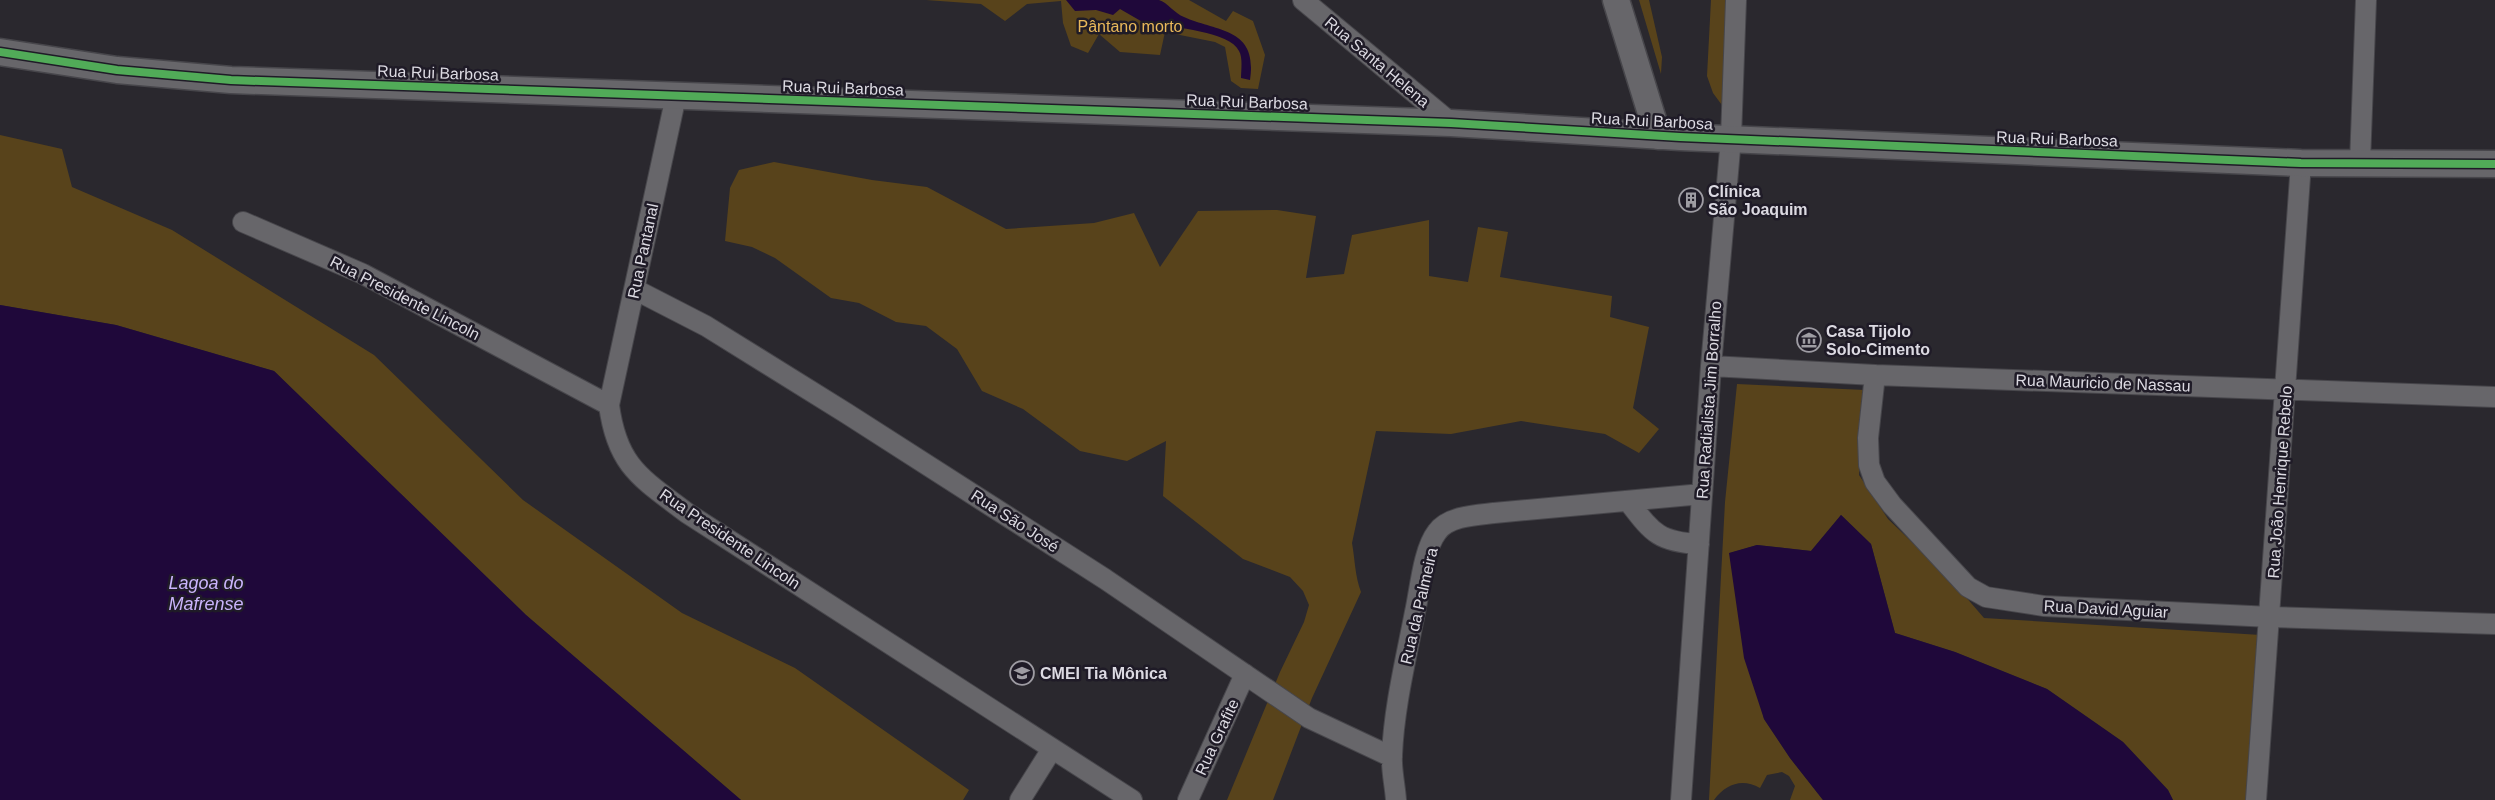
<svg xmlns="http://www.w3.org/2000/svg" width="2495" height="800" viewBox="0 0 2495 800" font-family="Arial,sans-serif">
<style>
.green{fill:#58431b}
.water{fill:#1f083a}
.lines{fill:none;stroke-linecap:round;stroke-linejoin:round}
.minor-casing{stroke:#47464b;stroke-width:22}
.tertiary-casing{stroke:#47464b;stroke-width:29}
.minor{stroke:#67666a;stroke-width:20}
.tertiary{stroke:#67666a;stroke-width:26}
.cycleway-casing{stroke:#1f1b27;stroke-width:11}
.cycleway{stroke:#51ab58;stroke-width:8}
.labels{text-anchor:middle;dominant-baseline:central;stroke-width:5;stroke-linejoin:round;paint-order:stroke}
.park-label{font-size:16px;fill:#eab95a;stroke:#1f1b27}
.street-label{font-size:16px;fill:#dcdae2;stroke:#1f1b27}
.poi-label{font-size:16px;font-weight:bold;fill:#dcdae2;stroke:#1f1b27;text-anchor:start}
.water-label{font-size:18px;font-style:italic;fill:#cab4fb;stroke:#1f1b27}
</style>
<rect width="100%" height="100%" fill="#2a282e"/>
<path class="green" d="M 926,0 L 1189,0 L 1226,21 L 1233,11 L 1253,21 L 1265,55 L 1258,89 L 1241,88 L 1231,81 L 1225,47 L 1215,42 L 1165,32 L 1160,55 L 1120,52 L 1099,34 L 1088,53 L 1071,46 L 1063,23 L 1061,1 L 1027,4 L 1005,21 L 981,4 Z
M 1639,0 L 1649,0 L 1662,57 L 1661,74 Z
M 1711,0 L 1735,0 L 1730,116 L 1713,93 L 1707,76 Z
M 0,135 L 62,149 L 72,187 L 172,230 L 374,355 L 523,500 L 682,613 L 795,668 L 969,790 L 963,800 L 741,800 L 526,615 L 274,371 L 116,325 L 0,305 Z
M 774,162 L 872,180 L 927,187 L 1006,229 L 1094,223 L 1134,213 L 1160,267 L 1198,211 L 1277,210 L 1316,216 L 1306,278 L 1344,274 L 1352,235 L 1429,220 L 1429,276 L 1468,282 L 1478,227 L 1508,232 L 1500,277 L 1612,296 L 1610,317 L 1649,327 L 1633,408 L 1659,429 L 1639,453 L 1605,434 L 1521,421 L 1451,434 L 1376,431 L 1352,543 C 1355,560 1355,576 1361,592 L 1312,698 L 1273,800 L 1227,800 L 1280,672 L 1304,622 L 1309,605 L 1303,591 L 1290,577 L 1243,559 L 1163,496 L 1166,441 L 1127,461 L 1080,451 L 1023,409 L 982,391 L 957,349 L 926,326 L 896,322 L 859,303 L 831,298 L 775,258 L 752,247 L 725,241 L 730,188 L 739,170 Z
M 1737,384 L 1865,390 L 1859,475 L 1888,519 L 1952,581 L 1984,618 L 2261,635 L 2251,800 L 2173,800 L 2168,790 L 2123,742 L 2047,689 L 1955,652 L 1895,633 L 1871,544 L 1841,515 L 1811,551 L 1757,545 L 1730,553 L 1764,719 L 1790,758 L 1823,800 L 1790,800 L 1795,786 L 1789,776 L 1782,772 L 1767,775 L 1760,788 C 1742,778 1726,784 1714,800 L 1709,800 L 1725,502 Z"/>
<path class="water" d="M 1066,0 C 1089,0 1112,0 1135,0 C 1142,0 1152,0 1159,0 C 1167,2 1175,14 1184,17 C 1217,32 1258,27 1250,80 L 1241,78 C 1241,70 1243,58 1239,51 C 1230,31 1173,28 1152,23 L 1146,24 L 1120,9 L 1113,15 L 1096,10 L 1075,11 Z
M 0,305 L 116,325 L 274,371 L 526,615 L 741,800 L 0,800 Z
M 1841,515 L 1871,544 L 1895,633 L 1955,652 L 2047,689 L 2123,742 L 2168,790 L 2173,800 L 1823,800 L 1790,758 L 1764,719 L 1744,658 L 1729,553 L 1757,545 L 1811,551 Z"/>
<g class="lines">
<g class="minor-casing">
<path id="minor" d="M 1303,0 L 1451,123
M 676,96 L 609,405 C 617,466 641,478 687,513 L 1132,800
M 2360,163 L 2366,0
M 243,222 L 363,274 L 609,405
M 636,290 L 706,326 L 846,413 L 1105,579 L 1309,718 L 1392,757
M 1711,366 L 1875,375 L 2495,397
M 1875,375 L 1868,438 L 1869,465 L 1875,482 L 1892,505 L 1968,587 L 1986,597 L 2044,606 L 2271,617 L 2495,624
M 1628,501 C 1652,532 1658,542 1699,544
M 1020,800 L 1052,749
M 1188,800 L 1245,674
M 1396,800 C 1395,785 1391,769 1392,755 C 1394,707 1406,659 1415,612 C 1420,590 1423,550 1437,532 C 1448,516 1477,515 1494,513 L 1702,494
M 1681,800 L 1711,366 L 1731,138 L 1736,0
M 2256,800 L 2301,163"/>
</g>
<g class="tertiary-casing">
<path id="tertiary" d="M 1616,0 L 1658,136
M 0,52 L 117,70 L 231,80 L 1451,123 L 1680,137 L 2301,163 L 2495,164"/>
</g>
<use href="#minor" class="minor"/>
<use href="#tertiary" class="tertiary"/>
<g class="cycleway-casing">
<path id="cycleway" d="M 0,52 L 117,70 L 231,80 L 1451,123 L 1680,137 L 2301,163 L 2495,164"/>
</g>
<use href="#cycleway" class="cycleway"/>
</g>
<defs>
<g id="building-ring" transform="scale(1.25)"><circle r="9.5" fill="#1f1b27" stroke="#9e9ca3" stroke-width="1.5"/><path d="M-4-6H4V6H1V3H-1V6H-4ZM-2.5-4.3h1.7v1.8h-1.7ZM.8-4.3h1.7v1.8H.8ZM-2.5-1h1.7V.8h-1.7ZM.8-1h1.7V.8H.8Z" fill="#9e9ca3"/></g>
<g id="museum-ring" transform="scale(1.25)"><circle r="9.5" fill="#1f1b27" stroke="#9e9ca3" stroke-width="1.5"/><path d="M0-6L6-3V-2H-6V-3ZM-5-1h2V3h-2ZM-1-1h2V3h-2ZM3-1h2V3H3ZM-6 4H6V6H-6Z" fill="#9e9ca3"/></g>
<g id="school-ring" transform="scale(1.25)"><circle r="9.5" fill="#1f1b27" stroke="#9e9ca3" stroke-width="1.5"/><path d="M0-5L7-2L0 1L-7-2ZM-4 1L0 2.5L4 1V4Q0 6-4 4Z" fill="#9e9ca3"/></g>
</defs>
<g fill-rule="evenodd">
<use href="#building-ring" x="1691" y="200"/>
<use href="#museum-ring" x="1809" y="340"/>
<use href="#school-ring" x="1022" y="673"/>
</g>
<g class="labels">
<g class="park-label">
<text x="1130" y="26">Pântano morto</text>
</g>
<g class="street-label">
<text transform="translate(1377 62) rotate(40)">Rua Santa Helena</text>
<text transform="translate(438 73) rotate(2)">Rua Rui Barbosa</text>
<text transform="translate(843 88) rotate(2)">Rua Rui Barbosa</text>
<text transform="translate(1247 102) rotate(2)">Rua Rui Barbosa</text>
<text transform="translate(1652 121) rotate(3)">Rua Rui Barbosa</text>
<text transform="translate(2057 139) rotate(2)">Rua Rui Barbosa</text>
<text transform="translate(643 251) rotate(-78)">Rua Pantanal</text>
<text transform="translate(405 298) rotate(27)">Rua Presidente Lincoln</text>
<text transform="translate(2103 383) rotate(2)">Rua Mauricio de Nassau</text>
<text transform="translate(1709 400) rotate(-86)">Rua Radialista Jim Borralho</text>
<text transform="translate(2280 482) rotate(-86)">Rua João Henrique Rebelo</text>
<text transform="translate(1015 521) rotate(33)">Rua São José</text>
<text transform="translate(730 539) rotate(34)">Rua Presidente Lincoln</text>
<text transform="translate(1419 606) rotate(-77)">Rua da Palmeira</text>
<text transform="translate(2106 609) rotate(3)">Rua David Aguiar</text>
<text transform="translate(1217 737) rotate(-65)">Rua Grafite</text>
</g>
<g class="poi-label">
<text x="1708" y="191">Clínica<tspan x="1708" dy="18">São Joaquim</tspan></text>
<text x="1826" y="331">Casa Tijolo<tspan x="1826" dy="18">Solo-Cimento</tspan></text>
<text x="1040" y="673">CMEI Tia Mônica</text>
</g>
<g class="water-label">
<text x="206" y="583">Lagoa do<tspan x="206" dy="21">Mafrense</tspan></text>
</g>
</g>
</svg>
